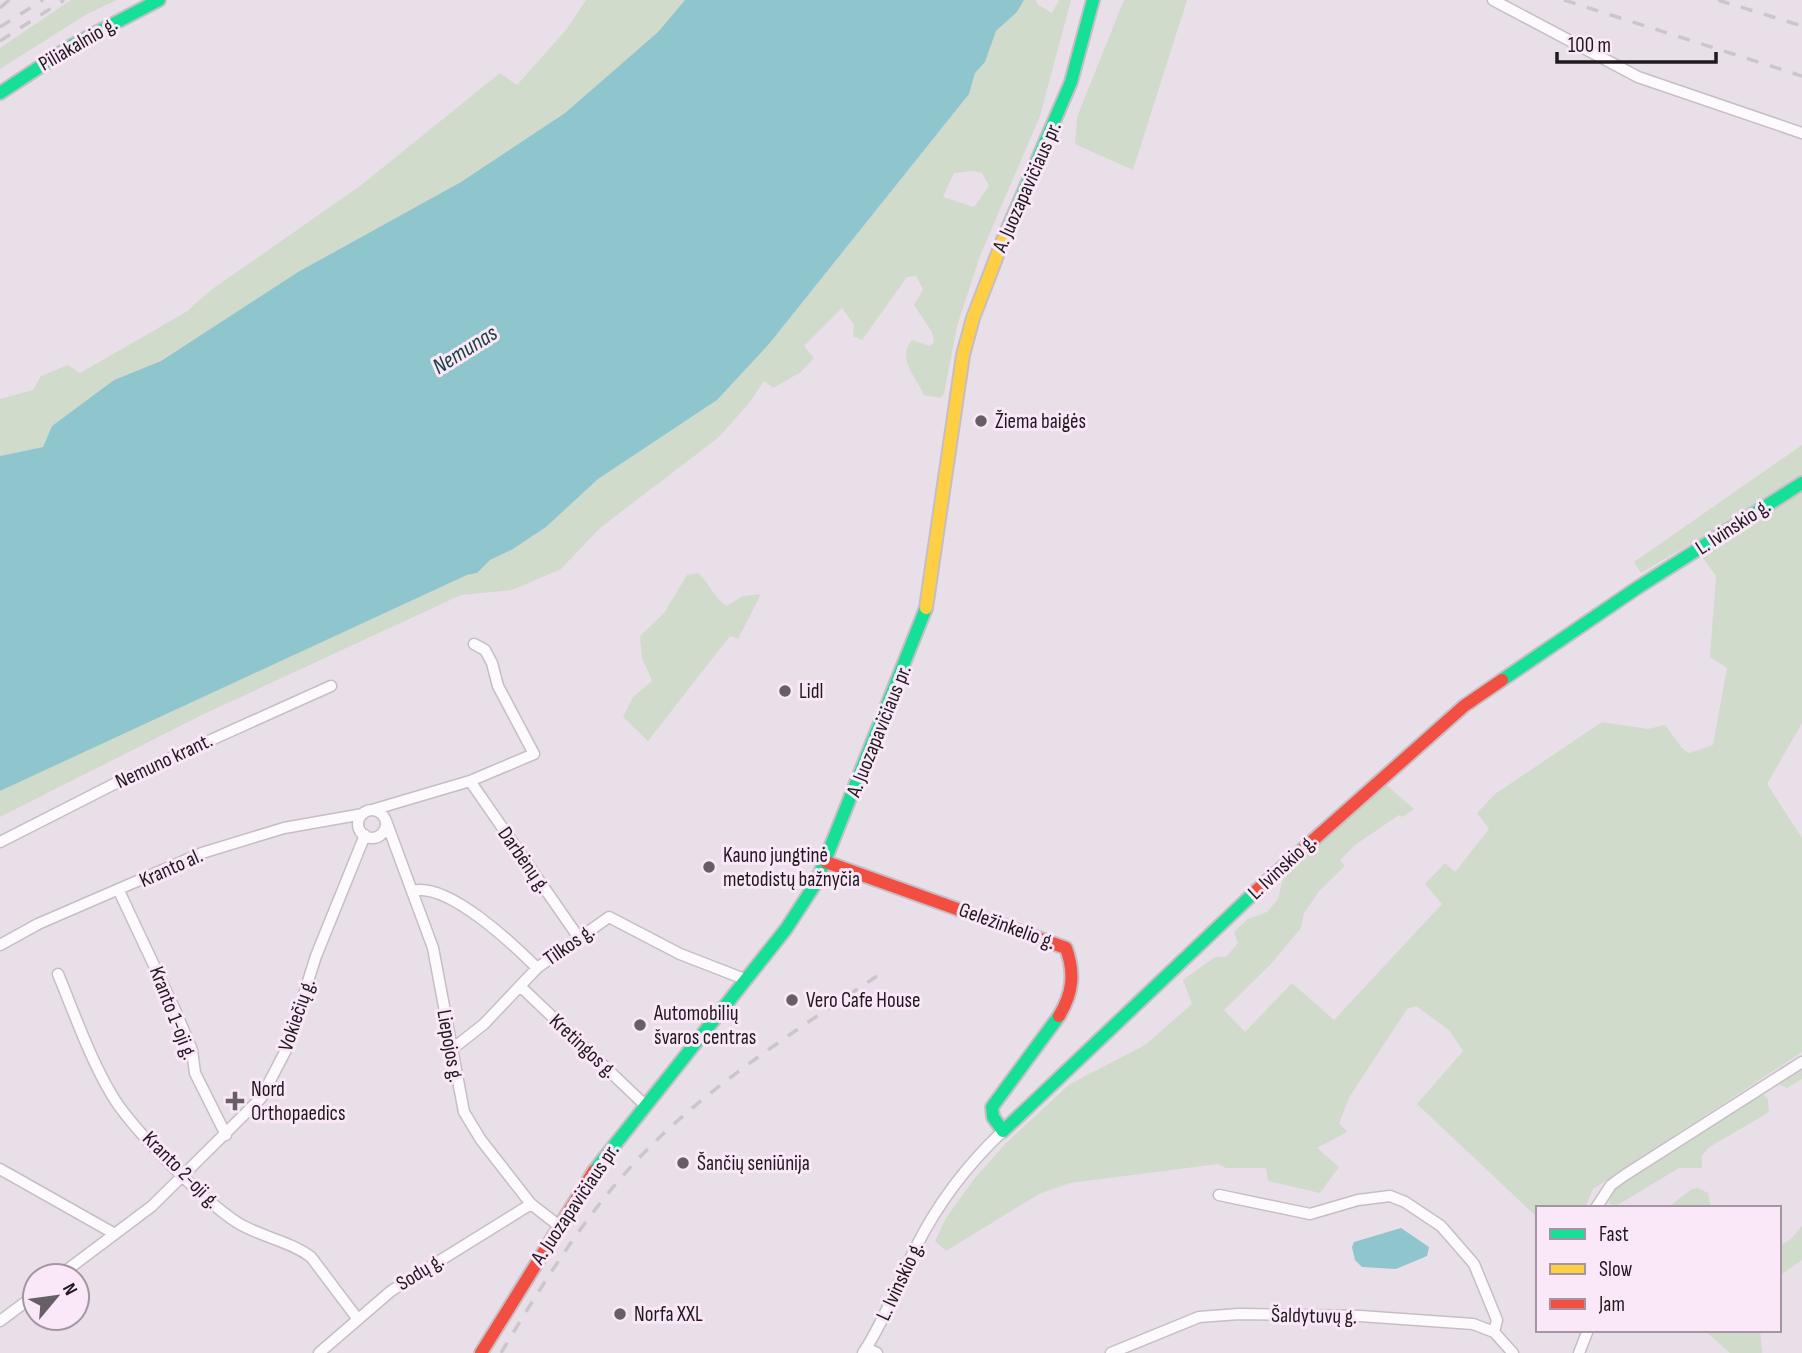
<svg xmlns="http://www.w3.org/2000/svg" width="1802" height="1353" viewBox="0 0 1802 1353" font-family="'Sofia Sans Condensed',sans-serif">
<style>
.green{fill:#d0dbcb;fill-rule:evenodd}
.water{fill:#8fc5cd}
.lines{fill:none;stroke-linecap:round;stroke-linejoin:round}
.street-casing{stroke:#c6bec5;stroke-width:13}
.fast-casing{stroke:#c6bec5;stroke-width:16}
.slow-casing{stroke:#c6bec5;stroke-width:16}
.jam-casing{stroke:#c6bec5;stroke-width:16}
.street{stroke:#fcfafc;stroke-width:10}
.fast{stroke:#16e098;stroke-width:12}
.slow{stroke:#ffcf43;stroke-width:12}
.jam{stroke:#f24e42;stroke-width:12}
.rail{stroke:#cac6c9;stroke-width:3.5;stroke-dasharray:12 12;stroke-linecap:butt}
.poi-dot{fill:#665f65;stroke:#fae8f9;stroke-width:2.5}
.labels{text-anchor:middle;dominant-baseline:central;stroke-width:6;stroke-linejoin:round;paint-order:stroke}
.street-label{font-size:21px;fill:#201a1f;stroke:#fae8f9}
.poi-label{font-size:21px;fill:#201a1f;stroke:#fae8f9;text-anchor:start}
.water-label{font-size:23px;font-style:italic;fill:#173e42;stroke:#fae8f9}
</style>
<rect width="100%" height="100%" fill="#e9dfe8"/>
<path class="green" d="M 71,0 L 117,0 L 87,14 L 0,69 L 0,48 Z
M 586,0 L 685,0 L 658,32 L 565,113 L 461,182 L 298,272 L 161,361 L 114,380 L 52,426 L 43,447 L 0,456 L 0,399 L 33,390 L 41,376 L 68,365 L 80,373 L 186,312 L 211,290 L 360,186 L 500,73 L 517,85 L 566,30 Z
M 1024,0 L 1036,0 L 1037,4 L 1052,13 L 1059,0 L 1071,0 L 1040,116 L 980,256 L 957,326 L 944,394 L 940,398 L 924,395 C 917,378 896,359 912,340 L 930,346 L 934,342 L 932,332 L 914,305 L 923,289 L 916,276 L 907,277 L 862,340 L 853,336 L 854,325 L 842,308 L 804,346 L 814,358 L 801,372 L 773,388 L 764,381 L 750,402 L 719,437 L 600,528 L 561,569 L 512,590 L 461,595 L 204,714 L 0,817 L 0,791 L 467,575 L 477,573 L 490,560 L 513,549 L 546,527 L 598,479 L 717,400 L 769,344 L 969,94 L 975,73 L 985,62 L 996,31 L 1017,12 ZM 973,171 L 982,173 L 989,186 L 974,207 L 943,197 L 954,173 Z
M 1124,0 L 1187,0 L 1133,170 L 1075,144 L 1077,117 Z
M 1802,445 L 1802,723 L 1767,784 L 1802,838 L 1802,1052 L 1593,1189 L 1585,1208 L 1538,1208 L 1538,1218 L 1417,1104 L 1463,1051 L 1449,1030 L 1416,1006 L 1407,1009 L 1350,1096 L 1339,1123 L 1347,1132 L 1317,1148 L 1339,1167 L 1320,1193 L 1268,1181 L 1266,1168 L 1226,1168 L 1218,1164 L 1070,1183 L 1039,1194 L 946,1251 L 935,1241 L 946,1218 L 975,1178 L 1007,1142 L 1070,1084 L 1145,1045 L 1192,1004 L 1183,980 L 1215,957 L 1226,957 L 1238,943 L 1234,932 L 1248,919 L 1267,912 L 1278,899 L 1284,873 L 1383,782 L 1414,809 L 1402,817 L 1399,815 L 1355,845 L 1340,860 L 1345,866 L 1320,890 L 1304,913 L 1301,928 L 1271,964 L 1224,1010 L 1245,1032 L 1292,983 L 1334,1020 L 1442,904 L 1425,884 L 1445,863 L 1455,872 L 1489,829 L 1477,813 L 1495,794 L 1602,722 L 1648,729 L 1665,725 L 1682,748 L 1689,753 L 1713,745 L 1727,668 L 1710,657 L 1716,576 L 1692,543 L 1641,573 L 1634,562 Z
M 698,573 C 710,584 713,596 726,606 L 743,596 L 761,594 L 738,639 L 730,636 L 648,741 L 623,717 L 633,697 L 652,681 L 642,658 L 640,636 L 664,613 L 687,575 Z
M 1802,1069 L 1802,1079 L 1787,1088 L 1778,1084 Z
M 1762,1094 L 1768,1099 L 1769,1112 L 1708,1148 L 1702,1156 L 1702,1168 L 1679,1168 L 1621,1203 L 1614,1206 L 1609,1203 L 1611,1193 L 1623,1183 Z
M 1698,1188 L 1708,1193 L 1711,1208 L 1667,1208 L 1692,1189 Z
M 1802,1226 L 1802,1260 L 1779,1276 L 1779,1246 L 1791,1239 Z
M 1704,1330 L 1760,1330 L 1762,1353 L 1730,1353 Z"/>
<path class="water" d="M 685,0 L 1024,0 L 1017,12 L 996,31 L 985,62 L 975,73 L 969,94 L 769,344 L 717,400 L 598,479 L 546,527 L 513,549 L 490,560 L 477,573 L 467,575 L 0,791 L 0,456 L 43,447 L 52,426 L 114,380 L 161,361 L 298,272 L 461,182 L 565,113 L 658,32 Z
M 1401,1228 L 1429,1247 L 1427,1256 L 1396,1269 L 1362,1267 L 1355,1260 L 1352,1247 L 1354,1242 Z"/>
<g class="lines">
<g class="street-casing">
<path id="street" d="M 1493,0 L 1638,77 L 1802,133
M 470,781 L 579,938
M 372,810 L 470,781 L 534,754 L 498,686 L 492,663 L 485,650 L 474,644
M358 824a14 14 0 1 1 28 0a14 14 0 1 1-28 0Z
M 386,821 L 433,948 L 464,1112 L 481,1140 L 531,1204 L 558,1225
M 0,842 L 122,780 L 331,686
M 119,891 L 175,1010 L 192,1050 L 195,1073 L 226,1135
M 413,891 C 447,881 514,945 537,968
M 0,945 L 38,924 L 202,853 L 284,828 L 363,814
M 58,974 C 75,1015 90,1059 113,1097 C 134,1131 205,1202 238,1223 C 261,1237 290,1241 311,1257 L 357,1318
M 520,986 L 646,1106
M 451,1050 L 484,1024 L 537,968 L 609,917 L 680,954 L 747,980
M 0,1169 L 115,1234
M 1219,1195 L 1310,1214 L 1358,1200 L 1390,1196 L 1405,1202 L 1441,1226 L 1474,1264 L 1497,1320 L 1494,1332
M 1596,1208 L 1611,1185 L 1625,1175 L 1802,1062
M 59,1276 L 152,1206 L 261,1098 L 287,1048 L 316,956 L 365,835
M 0,1321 L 35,1295
M 866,1348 L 877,1353
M 319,1353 L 391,1291 L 531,1204
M 863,1353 C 885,1320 898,1282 916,1247 C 938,1203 967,1165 1003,1131
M 1111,1353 L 1199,1317 L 1239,1314 L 1360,1316 L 1473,1324 L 1494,1332 L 1513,1353
M 1579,1353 L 1588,1330"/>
</g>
<g class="fast-casing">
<path id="fast" d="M 0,93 L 73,45 L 159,0
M 1003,240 L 1071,82 L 1093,0
M 1502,680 L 1637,588 L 1802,483
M 1059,1016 L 992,1107 L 993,1117 L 1003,1131 L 1256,891
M 594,1171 L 786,929 L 816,883 L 926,608"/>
</g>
<g class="slow-casing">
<path id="slow" d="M 926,608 L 963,355 L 973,318 L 1003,240"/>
</g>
<g class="jam-casing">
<path id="jam" d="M 826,862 L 1066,948 C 1075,973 1073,993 1059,1016
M 1256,891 L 1464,706 L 1502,680
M 481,1353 L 594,1171"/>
</g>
<use href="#street" class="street"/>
<use href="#fast" class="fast"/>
<use href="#slow" class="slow"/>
<use href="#jam" class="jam"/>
<path class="rail" d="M 1564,0 L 1802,76
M 1718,0 L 1802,26
M 0,8 L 9,0
M 0,27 L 43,0
M 0,41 L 64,0
M 501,1353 C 548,1275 595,1198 662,1135 C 727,1074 804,1025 877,976"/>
</g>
<g class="poi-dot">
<circle cx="981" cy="421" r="7"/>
<circle cx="785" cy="691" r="7"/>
<circle cx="709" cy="867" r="7"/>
<circle cx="792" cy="1000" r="7"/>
<circle cx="640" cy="1025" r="7"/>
<path d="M231.5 1090.5h7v7h7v7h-7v7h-7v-7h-7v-7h7z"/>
<circle cx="683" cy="1163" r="7"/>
<circle cx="620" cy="1314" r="7"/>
</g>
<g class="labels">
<g class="street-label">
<text transform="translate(78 44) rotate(-30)">Piliakalnio g.</text>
<text transform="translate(1027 187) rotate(-66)">A. Juozapavičiaus pr.</text>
<text transform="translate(1733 527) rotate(-33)">L. Ivinskio g.</text>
<text transform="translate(879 731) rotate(-68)">A. Juozapavičiaus pr.</text>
<text transform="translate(164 761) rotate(-25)">Nemuno krant.</text>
<text transform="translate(524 860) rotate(55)">Darbėnų g.</text>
<text transform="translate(1282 867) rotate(-43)">L. Ivinskio g.</text>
<text transform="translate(171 868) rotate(-24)">Kranto al.</text>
<text transform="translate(1007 926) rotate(20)">Geležinkelio g.</text>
<text transform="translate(569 945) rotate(-35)">Tilkos g.</text>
<text transform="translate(173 1013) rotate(69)">Kranto 1-oji g.</text>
<text transform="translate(297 1015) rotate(-71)">Vokiečių g.</text>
<text transform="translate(450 1046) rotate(80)">Liepojos g.</text>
<text transform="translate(583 1046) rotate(43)">Kretingos g.</text>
<text transform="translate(181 1170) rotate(45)">Kranto 2-oji g.</text>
<text transform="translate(575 1204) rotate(-56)">A. Juozapavičiaus pr.</text>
<text transform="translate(420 1272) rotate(-32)">Sodų g.</text>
<text transform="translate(900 1281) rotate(-65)">L. Ivinskio g.</text>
<text transform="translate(1314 1316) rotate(1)">Šaldytuvų g.</text>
</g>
<g class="poi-label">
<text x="995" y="421">Žiema baigės</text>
<text x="799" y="691">Lidl</text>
<text x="723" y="855">Kauno jungtinė<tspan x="723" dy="24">metodistų bažnyčia</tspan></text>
<text x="806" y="1000">Vero Cafe House</text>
<text x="654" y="1013">Automobilių<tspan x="654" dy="24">švaros centras</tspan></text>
<text x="251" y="1089">Nord<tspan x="251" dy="24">Orthopaedics</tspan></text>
<text x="697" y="1163">Šančių seniūnija</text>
<text x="634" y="1314">Norfa XXL</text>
</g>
<g class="water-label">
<text transform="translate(465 350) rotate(-32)">Nemunas</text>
</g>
</g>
<rect x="1536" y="1206" width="245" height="126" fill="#fae8f9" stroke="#a396a2" stroke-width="2"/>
<rect x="1550" y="1229" width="35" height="10" fill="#16e098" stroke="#a396a2" stroke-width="2"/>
<text x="1599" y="1241" font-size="21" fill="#201a1f">Fast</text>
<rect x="1550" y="1264" width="35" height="10" fill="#ffcf43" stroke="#a396a2" stroke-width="2"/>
<text x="1599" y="1276" font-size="21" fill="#201a1f">Slow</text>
<rect x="1550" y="1299" width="35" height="10" fill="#f24e42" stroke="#a396a2" stroke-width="2"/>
<text x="1599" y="1311" font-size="21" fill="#201a1f">Jam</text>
<g transform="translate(56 1297) rotate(61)"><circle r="33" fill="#fae8f9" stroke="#a396a2" stroke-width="2"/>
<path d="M0-5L12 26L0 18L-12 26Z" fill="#665f65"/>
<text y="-10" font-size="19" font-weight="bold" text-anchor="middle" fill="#201a1f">N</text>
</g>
<path d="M1557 52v10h159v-10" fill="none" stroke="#201a1f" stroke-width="3.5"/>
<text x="1568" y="52" font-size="21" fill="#201a1f" stroke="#fae8f9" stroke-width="5" paint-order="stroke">100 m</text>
</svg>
